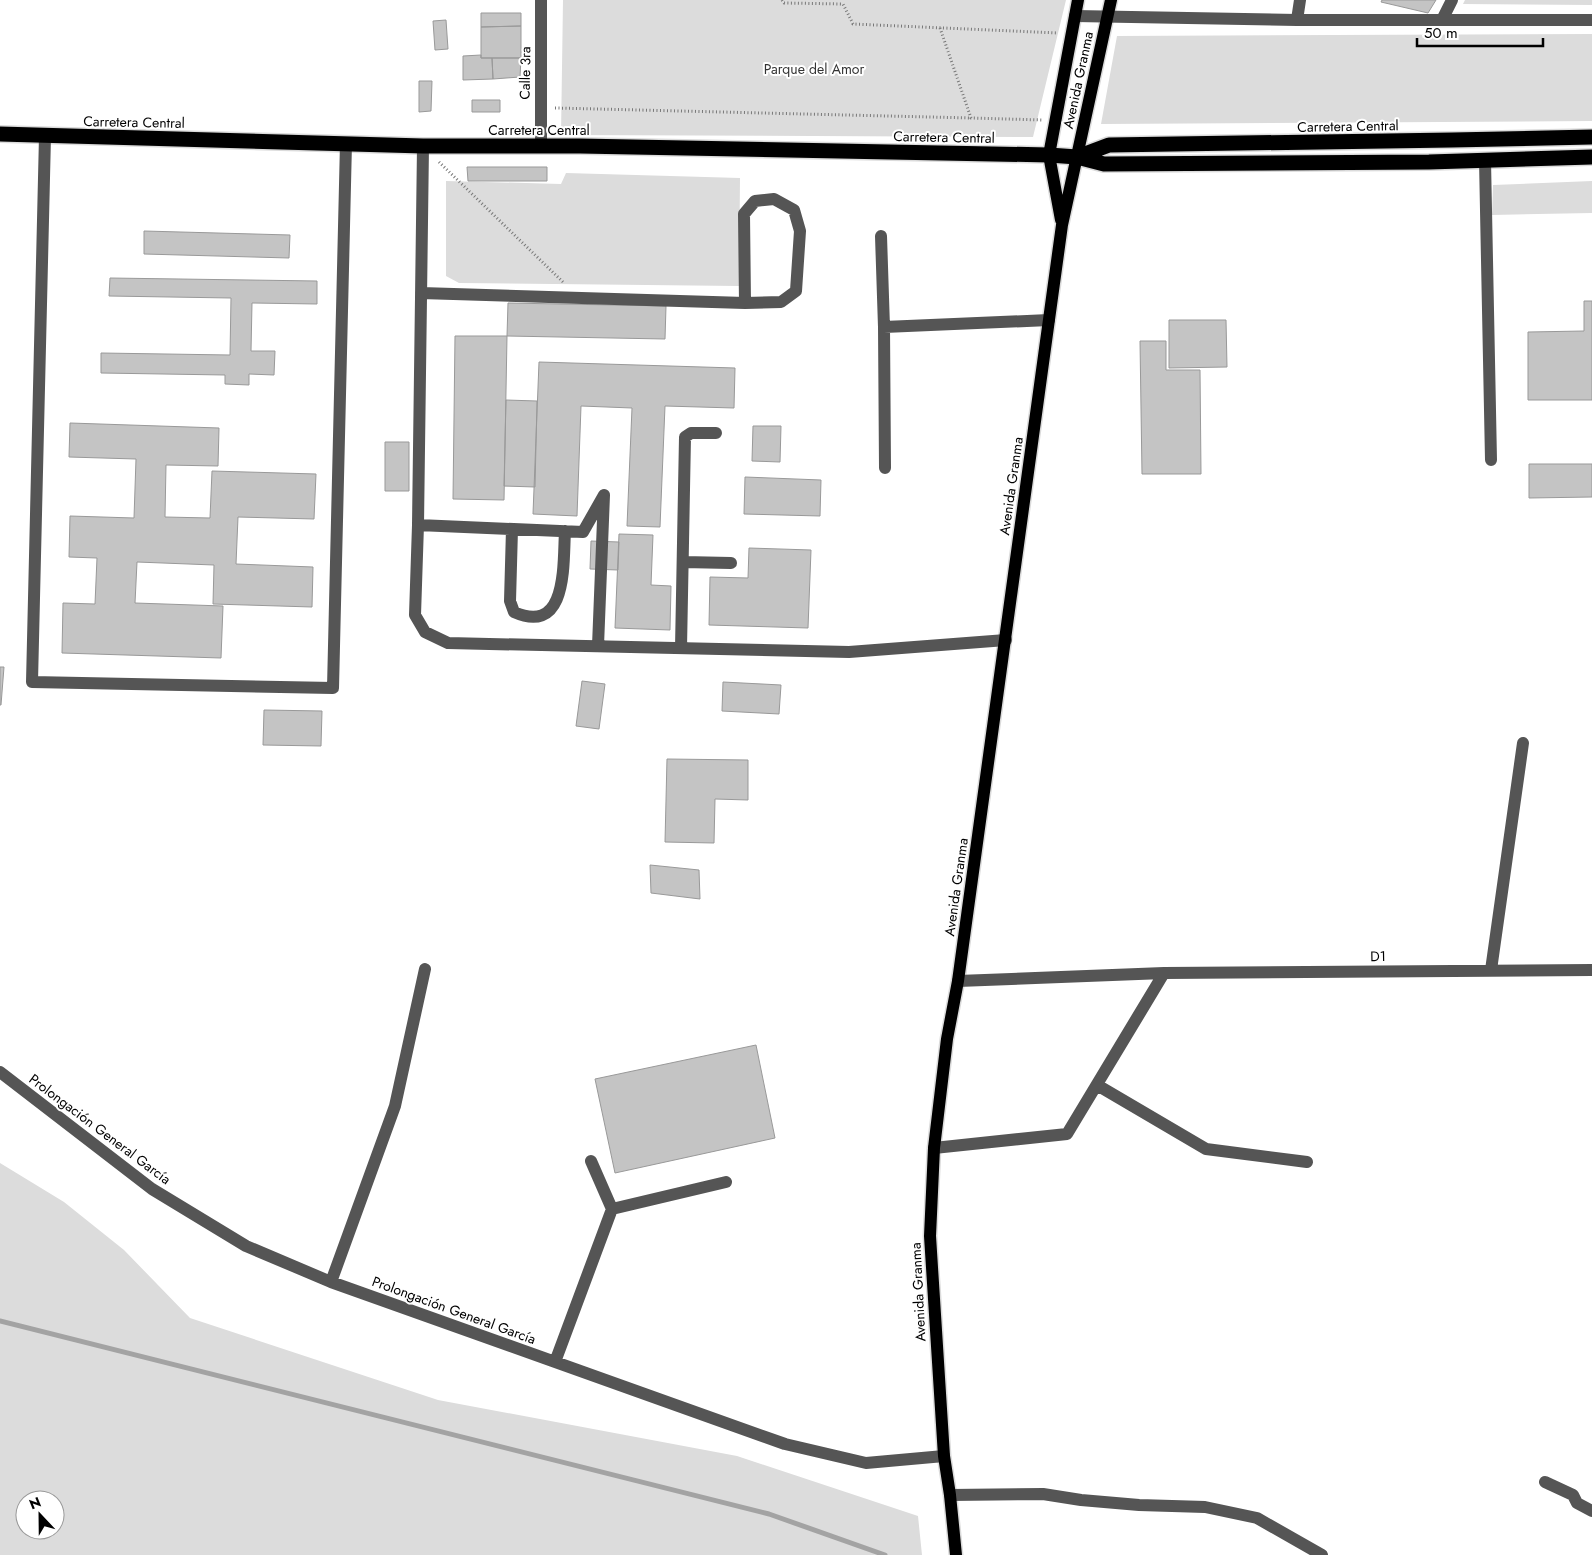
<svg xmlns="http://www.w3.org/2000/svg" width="1592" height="1555" viewBox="0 0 1592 1555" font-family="Jost,sans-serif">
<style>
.green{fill:#dcdcdc;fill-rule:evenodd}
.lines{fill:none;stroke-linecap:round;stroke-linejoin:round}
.stream{stroke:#a3a3a3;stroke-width:5}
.building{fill:#c4c4c4;stroke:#999}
.major-casing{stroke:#dbdbdb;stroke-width:15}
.highway-casing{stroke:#dbdbdb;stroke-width:18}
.path{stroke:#777;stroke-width:3;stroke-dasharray:1 2.5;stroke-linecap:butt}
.minor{stroke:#555;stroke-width:12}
.major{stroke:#000;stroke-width:12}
.highway{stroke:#000;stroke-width:15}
.labels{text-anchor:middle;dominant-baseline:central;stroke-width:4;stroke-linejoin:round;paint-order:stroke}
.park-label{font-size:14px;fill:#333;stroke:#fff}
.street-label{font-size:14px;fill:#000;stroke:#fff}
</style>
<rect width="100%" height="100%" fill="#fff"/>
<path class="green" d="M 563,0 L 1066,0 L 1033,137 L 561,135 Z
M 1465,0 L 1592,0 L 1592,5 L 1463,4 Z
M 1592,34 L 1592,121 L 1101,124 L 1117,36 Z
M 566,173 L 740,178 L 739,286 L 459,283 L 446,276 L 446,181 L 561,184 Z
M 1592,181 L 1592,213 L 1492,215 L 1493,185 Z
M 0,1163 L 64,1202 L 124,1250 L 190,1318 L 438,1400 L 737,1456 L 918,1516 L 922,1555 L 0,1555 ZM 25,1500 L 55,1500 L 55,1530 L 25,1530 Z"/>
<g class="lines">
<path class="stream" d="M 0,1321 L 769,1514 L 885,1555"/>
</g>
<path class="building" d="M 1382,0 L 1436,0 L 1428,13 L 1381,2 Z
M 481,13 L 521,13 L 521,26 L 481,27 Z
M 446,20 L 448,49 L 435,50 L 433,21 Z
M 521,26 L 521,58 L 481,58 L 481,27 Z
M 481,55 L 481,58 L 492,58 L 493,79 L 463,80 L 463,56 Z
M 492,58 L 521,58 L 520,77 L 493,79 Z
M 419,81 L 432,81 L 431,111 L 419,112 Z
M 472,100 L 500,100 L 500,112 L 472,112 Z
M 467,167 L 547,167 L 547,181 L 468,181 Z
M 144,231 L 290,235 L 289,258 L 144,254 Z
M 110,278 L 317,281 L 317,304 L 252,303 L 251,351 L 275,351 L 274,375 L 249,374 L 249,385 L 225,384 L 225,375 L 101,373 L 101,353 L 230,355 L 231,298 L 109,296 Z
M 1584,301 L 1592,301 L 1592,400 L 1528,400 L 1528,332 L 1584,331 Z
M 508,303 L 666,306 L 665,339 L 507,336 Z
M 1169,320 L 1226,320 L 1227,367 L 1169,368 Z
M 455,336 L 507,336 L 504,500 L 453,499 Z
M 1140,341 L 1166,341 L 1166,370 L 1200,370 L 1201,474 L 1142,474 Z
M 539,362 L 735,368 L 734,408 L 665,406 L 660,527 L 627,526 L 632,408 L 581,406 L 577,516 L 533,514 Z
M 506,400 L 537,401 L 535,487 L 504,486 Z
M 70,423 L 219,428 L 218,466 L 166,465 L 165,517 L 210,518 L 212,471 L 316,474 L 314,519 L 238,517 L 236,564 L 313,567 L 312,607 L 213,604 L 214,565 L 137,562 L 135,603 L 223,606 L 221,658 L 62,653 L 63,603 L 95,604 L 97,558 L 69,557 L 70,516 L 134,518 L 136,459 L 69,457 Z
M 753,426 L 781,426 L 780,462 L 752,461 Z
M 385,442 L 409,442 L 409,491 L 385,491 Z
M 1529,464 L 1592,464 L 1592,497 L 1529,498 Z
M 745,477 L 821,480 L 820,516 L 744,514 Z
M 619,534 L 653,535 L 651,585 L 671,586 L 670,630 L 615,628 Z
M 591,541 L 619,542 L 618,570 L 590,569 Z
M 749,548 L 811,550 L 808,628 L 709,625 L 710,577 L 748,578 Z
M 0,667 L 4,667 L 1,705 L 0,705 Z
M 582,681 L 605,684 L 599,729 L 576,726 Z
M 723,682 L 781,685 L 779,714 L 722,711 Z
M 264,710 L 322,711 L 321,746 L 263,745 Z
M 667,759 L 748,760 L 748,800 L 715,799 L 714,843 L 665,842 Z
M 650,865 L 699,870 L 700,899 L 651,893 Z
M 756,1045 L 775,1138 L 615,1173 L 595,1079 Z"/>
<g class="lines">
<g class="major-casing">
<path id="major" d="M 1061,220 L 1049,155 L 1078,0
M 956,1555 L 950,1495 L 944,1456 L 930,1236 L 934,1148 L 947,1039 L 958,981 L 1062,225 L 1111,0"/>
</g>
<g class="highway-casing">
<path id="highway" d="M 0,134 L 423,146 L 580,146 L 1049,155 L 1077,157 L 1104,164 L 1429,162 L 1592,157
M 1077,157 L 1109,145 L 1452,140 L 1592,137"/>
</g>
<path class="path" d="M 782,0 L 784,3 L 843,4 L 853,24 L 1058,33
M 940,28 L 971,118 L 1043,120
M 555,108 L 971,118
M 439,162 L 564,283"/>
<path class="minor" d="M 1075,16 L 1297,20 L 1592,20
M 1297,20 L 1300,0
M 1442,20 L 1452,0
M 45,136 L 32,682 L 333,688 L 346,143
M 423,146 L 418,525 L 415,615 L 425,632 L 448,643 L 849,652 L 1006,640
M 541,146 L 541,0
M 1485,160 L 1491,460
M 881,236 L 884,327 L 885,468
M 421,293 L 745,303 L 781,302 L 796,291 L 800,231 L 794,210 L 774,199 L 755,201 L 744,214 L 745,303
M 884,327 L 1049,320
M 418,525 L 583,532 L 604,495 L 598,646
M 512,529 L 510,601 L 514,612 C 568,636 563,564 565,531
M 683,562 L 731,563
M 681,648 L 685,437 L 691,433 L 716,433
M 1491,970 L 1523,743
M 958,981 L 1164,973 L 1592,970
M 0,1072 L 152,1189 L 246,1246 L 331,1282 L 785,1444 L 866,1463 L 944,1456
M 1097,1085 L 1206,1149 L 1307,1162
M 934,1148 L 1067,1134 L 1164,973
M 612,1209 L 726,1182
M 331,1282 L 395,1106 L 425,969
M 555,1362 L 612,1209 L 591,1161
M 1545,1482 L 1573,1495 L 1577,1503 L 1592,1511
M 950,1495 L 1043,1494 L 1081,1500 L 1139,1505 L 1205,1507 L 1257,1518 L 1322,1555"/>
<use href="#major" class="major"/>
<use href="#highway" class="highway"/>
</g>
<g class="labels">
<g class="park-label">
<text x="814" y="69">Parque del Amor</text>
</g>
<g class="street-label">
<text transform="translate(525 73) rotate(-89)">Calle 3ra</text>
<text transform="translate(1078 80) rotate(-78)">Avenida Granma</text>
<text transform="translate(134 122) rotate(1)">Carretera Central</text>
<text transform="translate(1348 126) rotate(-1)">Carretera Central</text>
<text x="539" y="130">Carretera Central</text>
<text transform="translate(944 137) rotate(1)">Carretera Central</text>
<text transform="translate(1011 486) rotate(-82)">Avenida Granma</text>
<text transform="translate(956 887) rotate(-82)">Avenida Granma</text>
<text transform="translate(1378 956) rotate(-1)">D1</text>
<text transform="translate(100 1129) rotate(37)">Prolongación General García</text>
<text transform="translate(918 1292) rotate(-93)">Avenida Granma</text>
<text transform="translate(454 1310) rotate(20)">Prolongación General García</text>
</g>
</g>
<g transform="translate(40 1515) rotate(338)"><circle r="24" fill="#ffffff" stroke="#999999"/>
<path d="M0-4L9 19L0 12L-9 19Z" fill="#000000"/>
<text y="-8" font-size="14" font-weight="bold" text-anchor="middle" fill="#000000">N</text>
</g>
<path d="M1417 38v8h126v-8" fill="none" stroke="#000000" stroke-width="2.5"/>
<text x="1424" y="38" font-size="15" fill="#000000" stroke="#ffffff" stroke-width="4" paint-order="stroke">50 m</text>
</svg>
